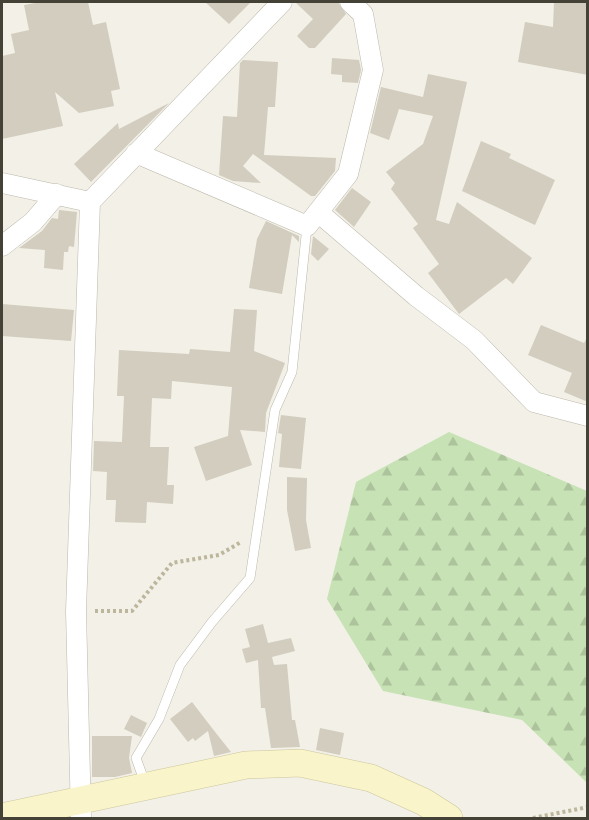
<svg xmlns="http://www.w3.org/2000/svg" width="589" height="820" viewBox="0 0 589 820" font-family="'Sofia Sans Condensed',sans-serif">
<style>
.forest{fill:url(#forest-firs)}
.building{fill:#d2cdbe}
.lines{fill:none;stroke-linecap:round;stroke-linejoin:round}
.lane-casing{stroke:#bcb8ab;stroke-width:10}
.street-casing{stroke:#bcb8ab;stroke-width:21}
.secondary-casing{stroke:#cdc69b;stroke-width:28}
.path{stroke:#bcb69d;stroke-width:4;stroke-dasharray:3 3;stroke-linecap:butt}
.lane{stroke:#fff;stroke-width:9}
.street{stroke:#fff;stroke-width:20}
.secondary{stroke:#f9f4ca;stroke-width:27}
</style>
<defs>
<pattern id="forest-firs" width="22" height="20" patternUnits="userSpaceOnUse" patternTransform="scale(1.5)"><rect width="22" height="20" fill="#c7e2b4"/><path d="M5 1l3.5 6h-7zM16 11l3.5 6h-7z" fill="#acc39b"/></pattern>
</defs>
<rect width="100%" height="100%" fill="#f2f0e7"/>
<path class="forest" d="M 449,432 L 587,491 L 587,783 L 522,720 L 383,691 L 327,599 L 356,482 Z"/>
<path class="building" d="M 41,2 L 88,2 L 93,25 L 106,22 L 120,89 L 111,91 L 114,106 L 79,113 L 55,92 L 63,126 L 2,139 L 2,56 L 15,53 L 11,34 L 29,30 L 24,5 Z
M 205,2 L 251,2 L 229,24 Z
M 295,2 L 338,2 L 346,14 L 315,48 L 309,48 L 297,36 L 313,19 Z
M 554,2 L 587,2 L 588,75 L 518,62 L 525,22 L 553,27 Z
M 332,58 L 359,60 L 361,70 L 358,83 L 342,82 L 342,75 L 331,74 Z
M 243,60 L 278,62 L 275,107 L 268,107 L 264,155 L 336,158 L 335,171 L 315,196 L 311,196 L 253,154 L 243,166 L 261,183 L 233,181 L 219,175 L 223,116 L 237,117 L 240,63 Z
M 428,74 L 467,82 L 436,220 L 449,224 L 457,202 L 532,258 L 513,284 L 506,278 L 459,314 L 428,273 L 439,264 L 413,228 L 418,224 L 391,189 L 395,183 L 386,172 L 423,144 L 433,116 L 399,109 L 389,140 L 370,133 L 381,87 L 423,97 Z
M 169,103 L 91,182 L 74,164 L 118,123 L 119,129 Z
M 481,141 L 511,154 L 509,158 L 555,180 L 535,225 L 462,191 Z
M 352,188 L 371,202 L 354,227 L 335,210 Z
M 59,210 L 77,212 L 74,247 L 69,246 L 68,252 L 64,252 L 63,270 L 44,268 L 45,250 L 19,248 L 42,231 L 52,218 L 58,219 Z
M 266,221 L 299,236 L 299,242 L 292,235 L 282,294 L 249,288 L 257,239 Z
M 313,236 L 329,249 L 318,261 L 311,254 Z
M 2,304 L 74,310 L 71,341 L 2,336 Z
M 234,309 L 257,310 L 254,351 L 285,363 L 266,413 L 265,432 L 240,430 L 252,465 L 206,481 L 194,447 L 228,436 L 232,387 L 172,381 L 171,399 L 152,398 L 150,447 L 169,447 L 167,485 L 174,485 L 173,504 L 147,502 L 146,523 L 115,522 L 116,500 L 106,500 L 107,472 L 93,471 L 94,441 L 122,442 L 124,396 L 117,396 L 119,350 L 189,354 L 190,349 L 230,352 Z
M 541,325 L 584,343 L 588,336 L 588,402 L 564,392 L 572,373 L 528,355 Z
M 281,415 L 306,418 L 301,469 L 279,467 L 282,434 L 278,433 Z
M 287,477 L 307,478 L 306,520 L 311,548 L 295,551 L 287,510 Z
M 263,624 L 268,643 L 291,638 L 295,651 L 272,657 L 274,665 L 287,664 L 292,720 L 295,720 L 300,747 L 271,748 L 265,708 L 261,708 L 258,660 L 246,663 L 242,649 L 250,647 L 245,629 Z
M 192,702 L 212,728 L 231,752 L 214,756 L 208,731 L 195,741 L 193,738 L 188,742 L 170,719 Z
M 131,715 L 147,723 L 141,737 L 124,729 Z
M 320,728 L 344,733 L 340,755 L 316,750 Z
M 92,736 L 132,736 L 129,758 L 132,773 L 115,777 L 92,777 Z"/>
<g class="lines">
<g class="lane-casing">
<path id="lane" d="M 145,783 L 136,758 L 159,719 L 180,665 L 212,622 L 250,578 L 275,410 L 292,372 L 307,226"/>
</g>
<g class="street-casing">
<path id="street" d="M 136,153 L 307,226 L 348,174 L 373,70 L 363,14 L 350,2
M 2,183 L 90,202
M 318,212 L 416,296 L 474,340 L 534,402 L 588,416
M 2,246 L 33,222 L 57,194
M 81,818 L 76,611 L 90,202 L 282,2"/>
</g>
<g class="secondary-casing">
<path id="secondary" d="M 2,817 L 246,765 L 300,763 L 371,778 L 424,802 L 449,818"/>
</g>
<path class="path" d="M 95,611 L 132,611 L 172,563 L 219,555 L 241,542
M 533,818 L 588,807"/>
<use href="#lane" class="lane"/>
<use href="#street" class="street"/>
<use href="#secondary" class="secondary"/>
</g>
<rect width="589" height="820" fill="none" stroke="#444137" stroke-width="6"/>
</svg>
